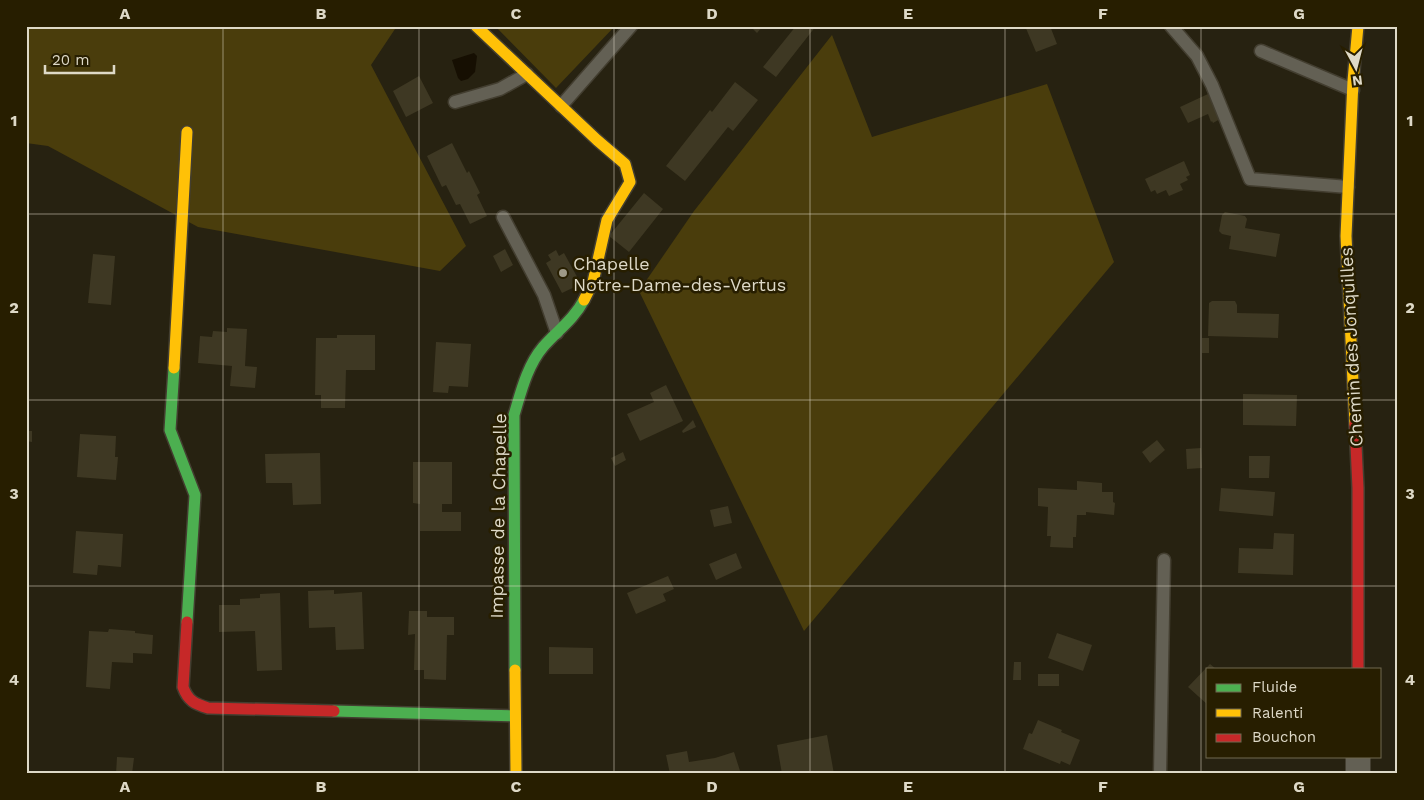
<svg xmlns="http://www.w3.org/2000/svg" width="1424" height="800" viewBox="0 0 1424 800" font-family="'Work Sans',sans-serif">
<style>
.green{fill:#4a3d0c}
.water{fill:#160f02}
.building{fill:#3e3823}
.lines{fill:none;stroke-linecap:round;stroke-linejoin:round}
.lane-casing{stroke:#433e30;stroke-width:15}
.street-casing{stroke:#433e30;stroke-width:26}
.fast-casing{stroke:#433e30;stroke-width:14}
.slow-casing{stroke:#433e30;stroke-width:14}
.jam-casing{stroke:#433e30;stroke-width:14}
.lane{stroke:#636054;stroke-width:12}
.street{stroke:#636054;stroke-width:24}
.fast{stroke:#4caf50;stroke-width:11}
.slow{stroke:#ffc107;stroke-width:11}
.jam{stroke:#c62828;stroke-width:11}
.grid{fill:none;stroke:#ded9c7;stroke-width:1;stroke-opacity:0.55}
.poi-dot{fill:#9e9987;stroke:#271e00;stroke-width:2}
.labels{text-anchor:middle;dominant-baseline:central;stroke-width:5;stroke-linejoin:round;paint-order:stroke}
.poi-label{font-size:18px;fill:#ded9c7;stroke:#271e00;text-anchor:start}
.street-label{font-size:18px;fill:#ded9c7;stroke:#271e00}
.neatline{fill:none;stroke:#ded9c7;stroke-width:2}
.grid-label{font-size:16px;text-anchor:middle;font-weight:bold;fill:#ded9c7}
</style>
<rect width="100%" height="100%" fill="#272211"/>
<path class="green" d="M 26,26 L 397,26 L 371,65 L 466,246 L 440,271 L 198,227 L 48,146 L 26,143 Z
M 495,26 L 615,26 L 556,88 Z
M 832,35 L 872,137 L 1047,84 L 1114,262 L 804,631 L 639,291 L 694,211 Z"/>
<path class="water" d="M 474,53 L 477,56 L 475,72 L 468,79 L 461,81 L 458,78 L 452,60 Z"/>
<path class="building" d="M 750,26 L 763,26 L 757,33 Z
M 796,26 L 816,26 L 776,77 L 763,67 Z
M 1025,26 L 1050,26 L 1057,44 L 1036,52 Z
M 419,76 L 433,103 L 406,117 L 393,91 Z
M 735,82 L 758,100 L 733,131 L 728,127 L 685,181 L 666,166 L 710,110 L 712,112 Z
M 1208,94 L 1220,119 L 1213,123 L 1212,121 L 1211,122 L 1208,114 L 1188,123 L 1180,107 Z
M 452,143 L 467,173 L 469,171 L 480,193 L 477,195 L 487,216 L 470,224 L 460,204 L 456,205 L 446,185 L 442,187 L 427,156 Z
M 1184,161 L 1190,175 L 1186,177 L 1188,180 L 1180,184 L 1183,190 L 1169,196 L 1166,190 L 1157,194 L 1155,190 L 1151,192 L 1145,179 Z
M 644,193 L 663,209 L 629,252 L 609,236 Z
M 1225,212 L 1245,216 L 1247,219 L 1245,228 L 1280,234 L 1276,257 L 1229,249 L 1231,236 L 1222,234 L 1219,231 L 1222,215 Z
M 505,249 L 513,265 L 501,272 L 493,256 Z
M 556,250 L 559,256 L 564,253 L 581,284 L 562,293 L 546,263 L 551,260 L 548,255 Z
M 93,254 L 115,256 L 111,305 L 88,303 Z
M 1212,301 L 1235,301 L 1237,305 L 1237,313 L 1279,314 L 1278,338 L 1208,336 L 1209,303 Z
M 227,328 L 247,329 L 245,366 L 257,367 L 255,388 L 230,386 L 232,366 L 198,363 L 200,336 L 212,337 L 213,331 L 227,332 Z
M 337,335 L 375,335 L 375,370 L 346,370 L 345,408 L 321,408 L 321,395 L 315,395 L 316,338 L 337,338 Z
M 1202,338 L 1209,338 L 1209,353 L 1202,353 Z
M 436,342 L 471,344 L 468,387 L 449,386 L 448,393 L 433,392 Z
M 666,385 L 683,421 L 640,441 L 627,414 L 654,402 L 650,393 Z
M 1243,394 L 1297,395 L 1296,426 L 1243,425 Z
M 693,420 L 696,427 L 683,433 L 682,431 Z
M 26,431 L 32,431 L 32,442 L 26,441 Z
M 80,434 L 116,436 L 115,457 L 118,457 L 116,480 L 77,477 Z
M 1157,440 L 1165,450 L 1150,463 L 1142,452 Z
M 1201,448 L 1202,468 L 1187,469 L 1186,449 Z
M 623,452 L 626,460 L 615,466 L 611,458 Z
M 320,453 L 321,504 L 293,505 L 292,483 L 266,483 L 265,454 Z
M 1249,456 L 1270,456 L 1269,478 L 1249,478 Z
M 413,462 L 452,462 L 452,504 L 442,504 L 442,512 L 461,512 L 461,531 L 420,531 L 420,504 L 413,503 Z
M 1077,481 L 1102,483 L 1102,492 L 1113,492 L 1113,502 L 1115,503 L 1114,515 L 1086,512 L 1086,515 L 1077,515 L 1076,537 L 1073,537 L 1073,548 L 1050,547 L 1051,536 L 1047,536 L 1048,507 L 1038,506 L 1038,488 L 1077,490 Z
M 1221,488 L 1275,492 L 1273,516 L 1219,511 Z
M 728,506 L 732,523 L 714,527 L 710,510 Z
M 76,531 L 123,534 L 121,567 L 98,565 L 97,575 L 73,573 Z
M 1274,533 L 1294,534 L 1293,575 L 1238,573 L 1239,548 L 1273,549 Z
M 736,553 L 742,568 L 716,580 L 709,564 Z
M 668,576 L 674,589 L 663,594 L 666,601 L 636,614 L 627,593 Z
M 334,590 L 334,594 L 362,592 L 364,649 L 336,650 L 335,627 L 309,628 L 308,591 Z
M 280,593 L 282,670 L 257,671 L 255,631 L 219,632 L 219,605 L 240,605 L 240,599 L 260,598 L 260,594 Z
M 409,611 L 427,611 L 427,617 L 454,617 L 454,635 L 447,635 L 446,680 L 424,679 L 424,670 L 414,670 L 415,634 L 408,635 Z
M 109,629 L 135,631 L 135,633 L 153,635 L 152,654 L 133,653 L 133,663 L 112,662 L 110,689 L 86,687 L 89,631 L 108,632 Z
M 1057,633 L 1092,645 L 1083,671 L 1048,658 Z
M 549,647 L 593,648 L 593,674 L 549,674 Z
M 1014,662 L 1021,662 L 1021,680 L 1013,680 Z
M 1210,664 L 1216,669 L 1208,669 L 1208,705 L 1188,687 Z
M 1038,674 L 1059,674 L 1059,686 L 1038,686 Z
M 1038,720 L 1062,730 L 1061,732 L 1080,740 L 1070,765 L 1061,761 L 1060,764 L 1023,749 L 1029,733 L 1032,734 Z
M 827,735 L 834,774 L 782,774 L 777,745 Z
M 687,751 L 689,762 L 715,758 L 734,752 L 741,774 L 670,774 L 666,755 Z
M 117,757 L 134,758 L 132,774 L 116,774 Z"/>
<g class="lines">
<g class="lane-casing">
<path id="lane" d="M 1171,26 L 1197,56 L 1212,85 L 1250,179 L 1348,187
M 1261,51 L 1353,90
M 455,102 L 500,89 L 527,74
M 561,106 L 631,26
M 503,217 L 544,295 L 557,333
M 1160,774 L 1164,560"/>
</g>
<g class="street-casing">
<path id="street" d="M 1358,774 L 1358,756"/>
</g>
<g class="fast-casing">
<path id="fast" d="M 174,368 L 170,430 L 195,495 L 187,622
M 515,670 L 514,415 C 521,392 527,366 543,347 C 557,331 574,319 584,300
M 334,711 L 515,716"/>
</g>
<g class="slow-casing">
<path id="slow" d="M 476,26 L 597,140 L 625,164 L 630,182 L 607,220 L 593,282 L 584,300
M 174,368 L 187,132
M 1355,424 L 1346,236 L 1353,81 L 1358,26
M 515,670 L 516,774"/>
</g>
<g class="jam-casing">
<path id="jam" d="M 1355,424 L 1358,488 L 1358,669
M 187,622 L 183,687 C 188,701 195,704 208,708 L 334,711"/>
</g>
<use href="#lane" class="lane"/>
<use href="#street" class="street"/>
<use href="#fast" class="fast"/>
<use href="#slow" class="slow"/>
<use href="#jam" class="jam"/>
</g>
<path class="grid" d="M 223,26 L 223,774M 419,26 L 419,774M 614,26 L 614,774M 810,26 L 810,774M 1005,26 L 1005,774M 1201,26 L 1201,774M 26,214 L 1398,214M 26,400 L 1398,400M 26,586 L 1398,586"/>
<circle class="poi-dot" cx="563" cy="273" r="5"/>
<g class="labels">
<g class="poi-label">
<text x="573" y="263">Chapelle<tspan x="573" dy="21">Notre-Dame-des-Vertus</tspan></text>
</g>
<g class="street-label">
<text transform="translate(1351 347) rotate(-93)">Chemin des Jonquilles</text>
<text transform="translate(498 516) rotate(-89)">Impasse de la Chapelle</text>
</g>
</g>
<rect width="1424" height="800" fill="none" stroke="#271e00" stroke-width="55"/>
<rect x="1206" y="668" width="175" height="90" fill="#271e00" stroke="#706950"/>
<rect x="1216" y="684" width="25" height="8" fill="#4caf50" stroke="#706950"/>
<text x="1252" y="692" font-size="15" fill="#ded9c7">Fluide</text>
<rect x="1216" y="709" width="25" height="8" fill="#ffc107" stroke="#706950"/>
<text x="1252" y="718" font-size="15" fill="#ded9c7">Ralenti</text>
<rect x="1216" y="734" width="25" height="8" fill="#c62828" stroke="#706950"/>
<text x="1252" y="742" font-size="15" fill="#ded9c7">Bouchon</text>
<g transform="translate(1356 68) rotate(173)" stroke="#271e00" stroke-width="4" paint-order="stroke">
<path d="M0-4L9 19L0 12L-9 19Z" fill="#ded9c7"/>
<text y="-8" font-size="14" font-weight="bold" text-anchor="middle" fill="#ded9c7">N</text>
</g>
<path d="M45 65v8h69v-8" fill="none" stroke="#ded9c7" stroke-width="2.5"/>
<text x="52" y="65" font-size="15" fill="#ded9c7" stroke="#271e00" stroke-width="4" paint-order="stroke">20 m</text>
<rect x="28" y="28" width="1368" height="744" class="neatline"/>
<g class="grid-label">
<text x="125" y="19">A</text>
<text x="321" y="19">B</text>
<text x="516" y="19">C</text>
<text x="712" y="19">D</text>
<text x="908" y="19">E</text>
<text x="1103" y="19">F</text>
<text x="1299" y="19">G</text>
<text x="14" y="126">1</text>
<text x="1410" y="126">1</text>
<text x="14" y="313">2</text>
<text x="1410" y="313">2</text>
<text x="14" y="499">3</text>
<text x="1410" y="499">3</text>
<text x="14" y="685">4</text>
<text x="1410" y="685">4</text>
<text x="125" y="792">A</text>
<text x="321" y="792">B</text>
<text x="516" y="792">C</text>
<text x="712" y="792">D</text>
<text x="908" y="792">E</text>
<text x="1103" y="792">F</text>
<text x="1299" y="792">G</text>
</g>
</svg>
